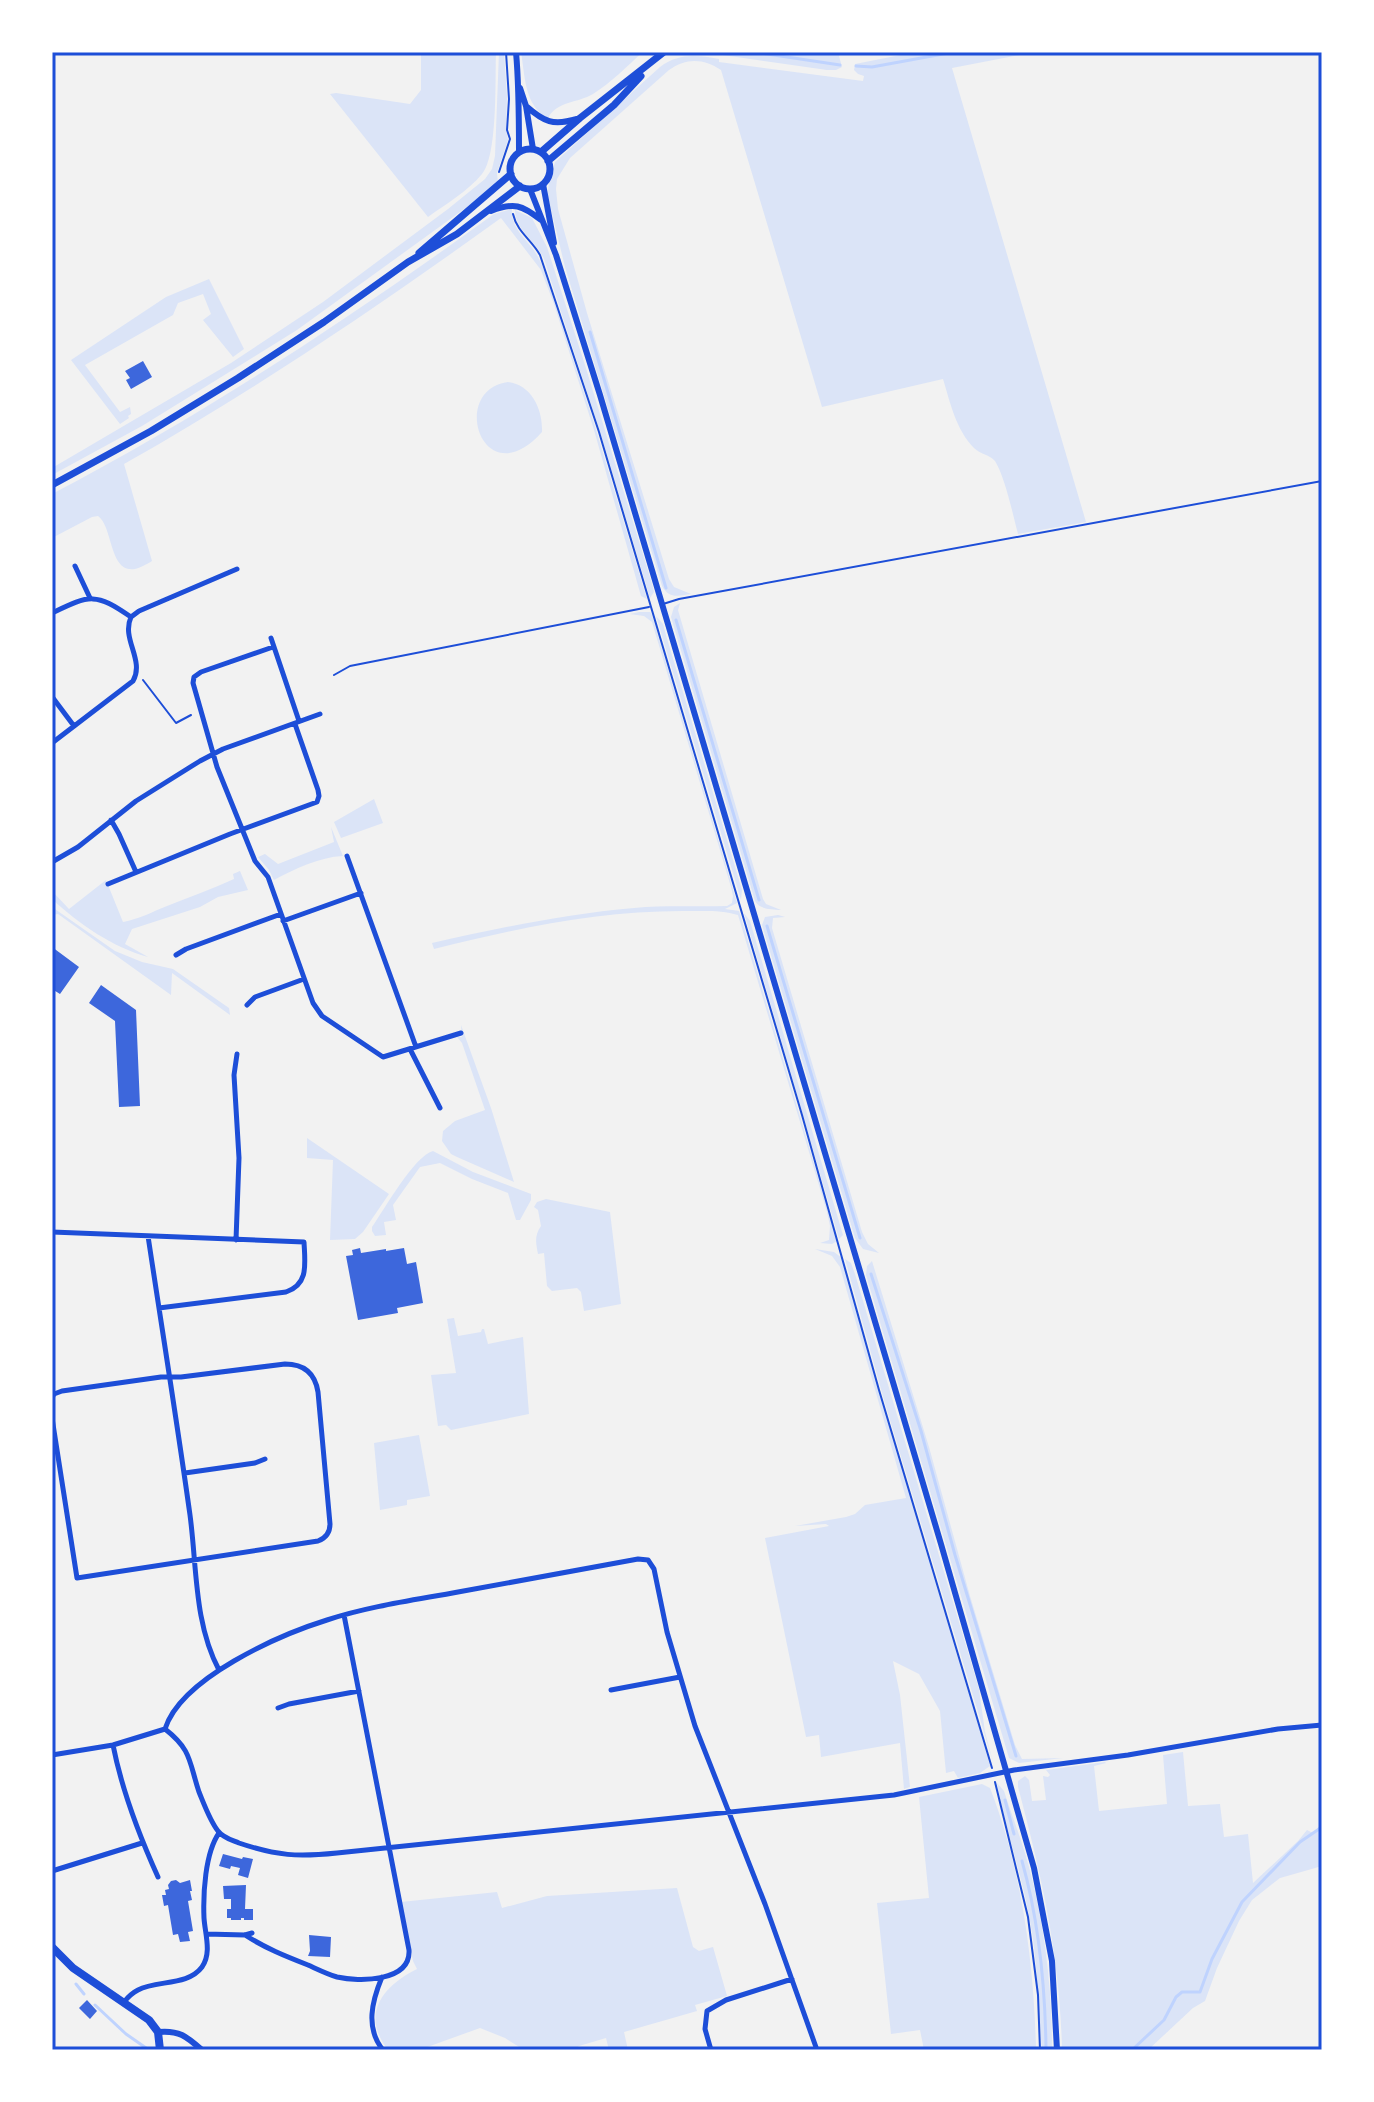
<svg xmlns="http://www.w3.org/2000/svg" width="1374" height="2102" viewBox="0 0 1374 2102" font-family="'PT Serif',serif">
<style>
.green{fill:#dbe4f7}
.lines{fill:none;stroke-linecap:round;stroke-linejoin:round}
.stream{stroke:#bfd3fe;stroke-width:3}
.building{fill:#3d67dc}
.path{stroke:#1d4ed8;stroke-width:2}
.service{stroke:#1d4ed8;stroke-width:2}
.minor{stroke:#1d4ed8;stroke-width:5}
.tertiary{stroke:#1d4ed8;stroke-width:6}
.secondary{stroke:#1d4ed8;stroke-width:7}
.primary{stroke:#1d4ed8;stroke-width:8}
.neatline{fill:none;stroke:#1d4ed8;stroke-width:3}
</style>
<rect width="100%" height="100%" fill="#f2f2f2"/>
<path class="green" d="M 421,52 L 496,52 C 495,78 498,156 482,174 C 468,191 446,204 428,217 L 330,94 L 336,93 L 410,104 L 421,90 Z
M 499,52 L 504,52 L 507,97 L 506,130 L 508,140 L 497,173 L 498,183 L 489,191 L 297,330 L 142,426 L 52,475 L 52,468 L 231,363 L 323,302 L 448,209 L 485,179 L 492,169 L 495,156 Z
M 521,52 L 643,52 C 627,66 611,83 593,94 C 578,103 557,101 548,118 C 524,106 525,75 521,52 Z
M 702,52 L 844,52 L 845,54 L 842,53 L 839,56 L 842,67 L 836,70 L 827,70 Z
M 916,52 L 1035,52 L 952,68 L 1086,522 L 1018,534 C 1013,515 1005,477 995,461 C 990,455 980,454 974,448 C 956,430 950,402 943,379 L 822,407 L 721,70 C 703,58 686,58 669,70 L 570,158 L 557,179 L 556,189 L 558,209 L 587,313 L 669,579 L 674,587 L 691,594 C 678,596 669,599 662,586 L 565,267 L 548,197 C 547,186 552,173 555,162 L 660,67 C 679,53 696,55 719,59 L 719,62 L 863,81 L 864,76 L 858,74 L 854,70 L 855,64 Z
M 512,209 C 511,227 523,236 533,249 C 538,256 542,264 545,273 L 594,423 L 647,599 L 641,596 L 594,430 L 554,304 L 541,270 L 501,218 C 379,306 255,390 124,464 L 152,561 C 147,564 140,568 135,569 C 109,574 113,526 98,516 L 92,517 L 52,538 L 52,494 C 207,413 353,316 494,214 Z
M 515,210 L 532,218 L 547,247 L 585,365 L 653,587 L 654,592 L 650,598 L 604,445 L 544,259 C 536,241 515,230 515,210 Z
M 209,279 L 244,349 L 233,357 L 203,320 L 211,314 L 203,294 L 178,303 L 173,315 L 85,365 L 120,412 L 130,407 L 131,414 L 128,416 L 129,418 L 120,424 L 71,360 L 166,297 Z
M 508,382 C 532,385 543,410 542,432 C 483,498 448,390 508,382 Z
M 680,603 L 678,610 L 763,899 L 766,904 L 781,910 C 772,909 760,910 755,901 L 671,617 L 674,607 Z
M 639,612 L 650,612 L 652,615 L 737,903 L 725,909 L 739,911 L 740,914 L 837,1241 L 832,1244 L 820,1243 L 829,1240 L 830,1226 L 827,1212 L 738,915 C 723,910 705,911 689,911 C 602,910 518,928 434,949 L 432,943 C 499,928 565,914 634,908 C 665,905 696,907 727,906 L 732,903 L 733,896 L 731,887 L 652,622 L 644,616 L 630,614 Z
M 656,616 L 663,624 L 666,635 L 742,890 L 741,900 Z
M 374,799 L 383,823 L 341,838 L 334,822 Z
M 331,827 L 343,856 C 319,857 295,869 274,880 L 269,870 L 258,857 L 265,854 L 278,864 L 334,842 Z
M 240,871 L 248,890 L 218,897 L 200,907 L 132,929 L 125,944 L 148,957 C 112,947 79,924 52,899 L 52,891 L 69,909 L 106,880 L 123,922 C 139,919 152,912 167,906 C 189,897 212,889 234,879 L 233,874 Z
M 52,907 L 115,951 L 142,962 L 173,969 L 229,1008 L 230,1015 L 172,973 L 171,995 L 58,914 L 52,915 Z
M 744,913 L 750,921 L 843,1235 L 839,1239 Z
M 778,915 L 785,917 L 773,918 L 772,928 L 862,1232 L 868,1244 L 879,1253 L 863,1249 L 855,1238 L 762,925 L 765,917 Z
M 461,1025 L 491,1108 L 514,1182 L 457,1157 L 451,1154 L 442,1141 L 443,1131 L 455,1121 L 485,1110 L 462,1043 L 457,1037 L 462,1037 Z
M 307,1138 L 389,1194 L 363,1232 L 355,1239 L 330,1240 L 333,1160 L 307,1158 Z
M 433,1151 L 473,1172 L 531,1194 L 531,1200 L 520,1220 L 516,1220 L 508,1193 L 472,1179 L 440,1163 L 420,1167 L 393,1205 L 396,1220 L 384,1222 L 386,1235 L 375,1236 L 372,1231 L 372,1227 C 384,1210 414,1156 433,1151 Z
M 546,1199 L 610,1212 L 621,1304 L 584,1311 L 581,1292 L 577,1288 L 552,1291 L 547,1286 L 544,1253 L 538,1254 C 536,1243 534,1236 541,1226 L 538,1210 L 534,1207 L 537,1202 Z
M 815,1249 L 834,1252 L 842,1258 C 887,1428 944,1595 990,1766 L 980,1773 L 958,1778 L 954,1771 L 946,1773 L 940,1711 L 919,1674 L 893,1661 L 900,1695 L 910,1787 L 904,1789 L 900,1743 L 821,1757 L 819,1735 L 806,1737 L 765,1538 L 829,1526 L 826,1524 L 795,1526 L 846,1517 L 855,1514 L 865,1505 L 906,1498 L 840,1267 L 832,1256 Z
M 845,1259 L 851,1263 L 855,1274 L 979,1689 L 985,1732 L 993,1762 L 884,1400 Z
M 872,1261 L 929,1447 L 970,1596 L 1015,1745 L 1022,1759 L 1063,1758 L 1019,1763 L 1009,1758 L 866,1275 L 867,1266 Z
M 454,1318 L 458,1336 L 481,1332 L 482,1329 L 484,1329 L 488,1344 L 523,1337 L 529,1414 L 451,1430 L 446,1425 L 438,1426 L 431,1375 L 456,1373 L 447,1319 Z
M 419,1435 L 430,1496 L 407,1500 L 407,1505 L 380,1510 L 374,1443 Z
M 1183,1752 L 1188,1806 L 1220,1804 L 1224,1837 L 1248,1834 L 1253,1883 L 1298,1841 L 1307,1830 L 1313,1833 L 1322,1823 L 1322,1866 L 1280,1878 L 1252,1900 L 1239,1921 L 1217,1968 L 1205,2001 L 1193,2008 L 1148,2050 L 1062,2050 C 1060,1957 1042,1877 1018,1787 L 1018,1781 L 1025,1776 L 1029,1780 L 1032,1801 L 1046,1800 L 1043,1776 L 1048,1777 L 1050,1775 L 1046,1770 L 1105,1762 L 1106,1763 L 1094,1766 L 1099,1811 L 1167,1804 L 1163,1755 Z
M 997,1783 L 1004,1791 C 1012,1816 1022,1841 1029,1867 C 1045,1926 1052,1989 1052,2050 L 1042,2050 C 1038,2007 1038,1964 1030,1921 C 1022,1874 1005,1829 997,1783 Z
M 982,1784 L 990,1788 C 1022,1870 1034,1962 1036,2050 L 924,2050 L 920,2030 L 891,2034 L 877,1903 L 929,1898 L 919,1797 Z
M 677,1888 L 693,1947 L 699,1951 L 713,1947 L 727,1996 L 695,2005 L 697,2011 L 624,2032 L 628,2050 L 609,2050 L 606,2038 L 579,2046 L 574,2050 L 524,2050 L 505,2038 L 480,2028 L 419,2050 L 388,2050 C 360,2014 383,1986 417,1969 L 413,1961 L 401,1902 L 497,1892 L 502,1908 L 547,1896 Z"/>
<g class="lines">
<path class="stream" d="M 753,52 L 840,65
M 856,66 L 872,67 L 954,52
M 590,332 L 666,588
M 676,620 L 759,900
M 767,926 L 860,1238
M 871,1274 L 921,1431 L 955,1555 L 1016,1756
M 1005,1800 L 1014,1834
M 1022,1861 C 1039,1921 1045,1984 1046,2047
M 76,1984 L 84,1994
M 95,2005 L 126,2034 L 149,2050
M 1132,2050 L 1164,2020 L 1176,1997 L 1182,1992 L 1200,1992 L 1212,1959 L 1242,1902 L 1300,1842 L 1322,1827"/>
</g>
<path class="building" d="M 143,361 L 152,377 L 131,389 L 126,380 L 130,378 L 125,371 Z
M 52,947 L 79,967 L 60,994 L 52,989 Z
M 101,985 L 136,1010 L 140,1106 L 119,1107 L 115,1021 L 89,1003 Z
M 360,1248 L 361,1253 L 386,1249 L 386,1251 L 404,1248 L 407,1264 L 416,1262 L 423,1303 L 397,1308 L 398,1313 L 358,1320 L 346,1256 L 353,1255 L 352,1250 Z
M 223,1854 L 242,1859 L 243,1857 L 253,1859 L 248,1878 L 238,1875 L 240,1868 L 231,1866 L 230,1869 L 219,1866 Z
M 176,1880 L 180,1883 L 190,1880 L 192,1891 L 190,1891 L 192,1900 L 188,1901 L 193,1931 L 188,1932 L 190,1941 L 180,1942 L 178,1934 L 173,1935 L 168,1905 L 164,1906 L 162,1895 L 166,1895 L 165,1890 L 169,1889 L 168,1885 L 171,1881 Z
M 246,1885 L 245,1909 L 253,1909 L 253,1920 L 244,1920 L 244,1918 L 241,1918 L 241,1920 L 231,1920 L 231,1918 L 227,1918 L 227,1909 L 231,1909 L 231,1899 L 224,1899 L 223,1886 Z
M 309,1935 L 331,1937 L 330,1957 L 308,1956 L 310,1951 Z
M 87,2000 L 97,2011 L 90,2019 L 79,2008 Z"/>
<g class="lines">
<path class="path" d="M 499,172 L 510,139 L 507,130 L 509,99 L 506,52
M 513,214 C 517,232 532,240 540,255 L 599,432 L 802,1115 L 879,1390 L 992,1768
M 334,675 L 350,666 L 649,607
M 143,680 L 176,723 L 191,715
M 995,1782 L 1028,1917 L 1038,1995 L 1040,2050"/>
<path class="service" d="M 663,604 L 679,599 L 1322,481"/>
<path class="minor" d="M 75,566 L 90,598
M 52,613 C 90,595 95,592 131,617
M 131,617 L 139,611 L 237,569
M 271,638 L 299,721
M 273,647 L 201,672 L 194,677 L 193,683 L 217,767 L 255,861 L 268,877 L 313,1003 L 322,1016 L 383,1057 L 461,1033
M 53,698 L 74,726
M 52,743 L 133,681 C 145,660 121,639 131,617
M 111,820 L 119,834 L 136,872
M 347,856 L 416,1047
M 52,862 L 78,847 L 136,801 L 200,761 L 223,749 L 320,714
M 108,884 L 230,834 L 317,802 L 319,796 L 318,790 L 295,724
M 283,921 L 361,893
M 176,955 L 186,949 L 281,914
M 247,1005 L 255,997 L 304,979
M 410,1049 L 440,1108
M 52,1232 L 304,1242 C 305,1264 309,1284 286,1292 L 159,1308
M 148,1236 C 162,1329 177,1422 190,1515 C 197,1567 194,1623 219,1670
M 236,1240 L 239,1158 L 234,1075 L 237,1054
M 52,1398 L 54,1394 L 62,1391 L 161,1377 L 181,1377 L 285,1364 C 304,1364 315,1373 318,1392 L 330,1524 C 330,1532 326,1538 318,1541 L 77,1578 L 52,1418
M 185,1473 L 255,1463 L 265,1459
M 611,1690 L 680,1677
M 278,1708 L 289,1704 L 359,1691
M 165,1729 C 192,1750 189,1762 199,1792 C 204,1804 210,1821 218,1831 C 223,1838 232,1840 239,1843 C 277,1856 298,1857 337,1853 L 894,1795 L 1014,1770 L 1128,1755 L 1278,1729 L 1322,1725
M 165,1729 C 181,1678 279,1635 327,1620 C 370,1606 415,1600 458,1592 C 518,1581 578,1570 638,1559 L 648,1560 L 654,1569 L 667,1632 L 695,1726 L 765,1904 L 817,2050
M 113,1745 C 122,1791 139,1835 158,1877
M 52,1755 L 113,1745 L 165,1729
M 52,1871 L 142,1843
M 206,1934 L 245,1935 L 252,1933
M 245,1935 C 265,1948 285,1956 308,1965 C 317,1969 327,1974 337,1977 C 359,1982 411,1982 409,1950 L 344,1615
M 382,1977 C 372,2001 365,2028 383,2050
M 124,2002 C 128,1997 132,1993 138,1990 C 157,1980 188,1986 202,1967 C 212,1953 205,1934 204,1918 C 203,1894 205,1853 219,1833
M 711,2050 L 705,2029 L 707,2011 L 726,2000 L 792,1979"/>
<path class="tertiary" d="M 516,52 C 519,85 519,118 519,152
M 520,88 L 526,106 L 533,149
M 526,106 C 544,122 553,126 577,119
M 543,184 L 554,243
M 530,189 L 556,255 L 600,395 L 941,1544 L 1034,1868 L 1052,1961 L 1057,2050
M 491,211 C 514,202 522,205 541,220
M 158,2032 C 179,2030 186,2036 202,2050"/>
<path class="secondary" d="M510 169a20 20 0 1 1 40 0a20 20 0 1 1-40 0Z
M 541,152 L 580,118 L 664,52
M 548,161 L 614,105 L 641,76
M 419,253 L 511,174
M 52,485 L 151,431 L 238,378 L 324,322 L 408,262 L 457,234 L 520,186"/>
<path class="primary" d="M 52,1947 L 73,1968 L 149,2020 L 158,2032 L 160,2050"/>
</g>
<rect width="1374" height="2102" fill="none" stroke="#ffffff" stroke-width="108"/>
<rect x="54" y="54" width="1266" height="1994" class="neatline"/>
</svg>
